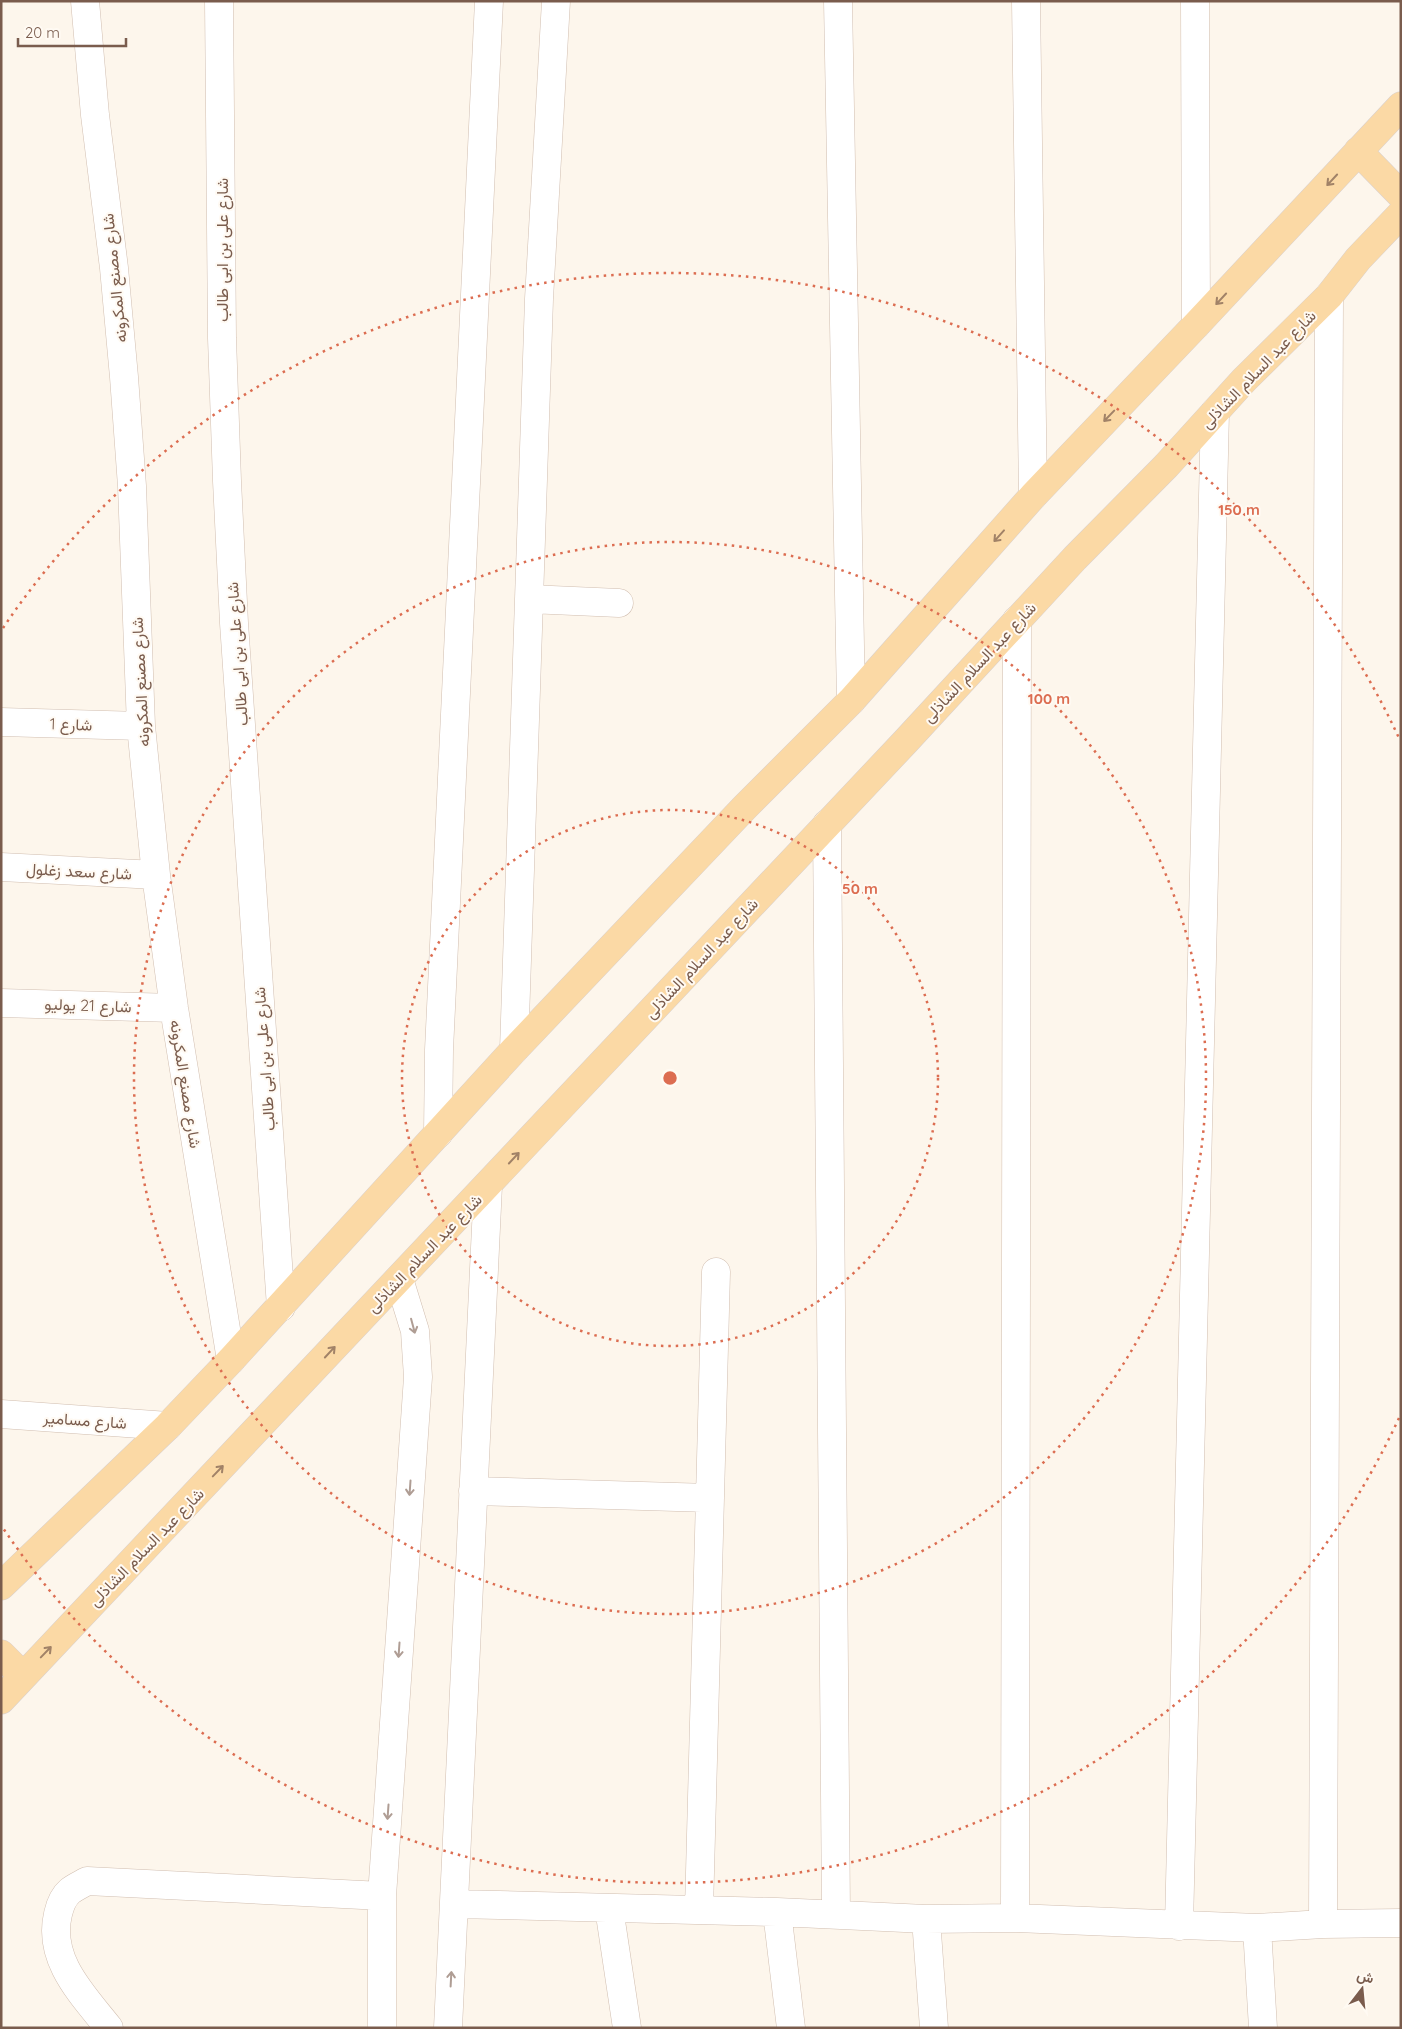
<svg xmlns="http://www.w3.org/2000/svg" width="1402" height="2029" viewBox="0 0 1402 2029" font-family="Quicksand,Vazirmatn,sans-serif">
<style>
.lines{fill:none;stroke-linecap:round;stroke-linejoin:round}
.minor-casing{stroke:#d1beb0;stroke-width:29}
.major-casing{stroke:#dad1cd;stroke-width:29}
.minor{stroke:#fff;stroke-width:28}
.major{stroke:#fbd9a5;stroke-width:28}
.oneway{stroke:#a18267}
.oneway2{stroke:#af9d94}
.ring{fill:none;stroke:#dc6d51;stroke-width:2.5;stroke-dasharray:2.5 5}
.labels{text-anchor:middle;dominant-baseline:central;stroke-width:4;stroke-linejoin:round;paint-order:stroke}
.street-label{font-size:16px;fill:#7a5c4d;stroke:#fffaf3}
.centre{fill:#dc6d51;stroke:#fffaf3;stroke-width:2.5}
.ring-label{font-size:15px;text-anchor:middle;font-weight:bold;fill:#dc6d51;stroke:#fffaf3;stroke-width:4;stroke-linejoin:round;paint-order:stroke}
</style>
<rect width="100%" height="100%" fill="#fdf6ec"/>
<g class="lines">
<g class="minor-casing">
<path id="minor" d="M 85,1 L 95,115 L 114,268 L 124,377 L 132,486 L 141,726 L 156,875 L 174,1008 L 231,1360
M 219,1 L 222,338 L 227,481 L 234,623 L 281,1307
M 838,1 L 851,701
M 1026,1 L 1033,496
M 1195,1 L 1196,325
M 529,599 L 619,603
M 1,722 L 141,726
M 827,824 L 836,1914
M 1,867 L 156,875
M 1,1003 L 174,1008
M 514,1050 L 539,299 L 556,1
M 438,1134 L 439,1050 L 489,1
M 1,1414 L 168,1426
M 473,1491 L 710,1498
M 455,1904 L 777,1912 L 926,1919 L 1015,1918 L 1257,1928 L 1323,1924 L 1401,1923
M 609,1908 L 627,2028
M 699,1910 L 716,1272
M 777,1912 L 791,2028
M 1015,1918 L 1017,620
M 926,1919 L 934,2028
M 1323,1924 L 1329,296
M 1179,1926 L 1215,412
M 1257,1928 L 1263,2028
M 109,2028 C 83,1995 47,1960 58,1914 C 60,1905 63,1897 70,1891 C 75,1887 82,1884 87,1881 L 382,1896
M 382,2028 L 382,1896 L 418,1377 L 415,1331 L 399,1279
M 448,2028 L 488,1185"/>
</g>
<g class="major-casing">
<path id="major" d="M 1358,151 L 1401,195
M 1,1586 L 168,1426 L 231,1360 L 514,1050 L 745,807 L 851,701 L 1033,496 L 1196,325 L 1401,106
M 1,1654 L 23,1676
M 1,1700 L 906,741 L 1075,558 L 1166,466 L 1244,380 L 1329,296 L 1358,259 L 1401,214"/>
</g>
<use href="#minor" class="minor"/>
<use href="#major" class="major"/>
</g>
<defs><path id="oneway-shaft" d="M-6 0H5M1.5-3L5.5 0L1.5 3" fill="none" stroke-width="1.6" stroke-linecap="round" stroke-linejoin="round" transform="scale(1.25)"/></defs>
<g class="oneway">
<use href="#oneway-shaft" transform="translate(1332 180) rotate(133)"/>
<use href="#oneway-shaft" transform="translate(1221 299) rotate(133)"/>
<use href="#oneway-shaft" transform="translate(1109 416) rotate(134)"/>
<use href="#oneway-shaft" transform="translate(999 536) rotate(132)"/>
<use href="#oneway-shaft" transform="translate(514 1158) rotate(-47)"/>
<use href="#oneway-shaft" transform="translate(330 1352) rotate(-47)"/>
<use href="#oneway-shaft" transform="translate(218 1471) rotate(-46)"/>
<use href="#oneway-shaft" transform="translate(46 1652) rotate(-46)"/>
</g>
<g class="oneway2">
<use href="#oneway-shaft" transform="translate(413 1326) rotate(75)"/>
<use href="#oneway-shaft" transform="translate(410 1488) rotate(94)"/>
<use href="#oneway-shaft" transform="translate(399 1650) rotate(94)"/>
<use href="#oneway-shaft" transform="translate(388 1812) rotate(94)"/>
<use href="#oneway-shaft" transform="translate(451 1979) rotate(-87)"/>
</g>
<g class="ring">
<circle cx="670" cy="1078" r="268"/>
<circle cx="670" cy="1078" r="536"/>
<path d="M1399 1418A804 804 0 0 1 3 1528M3 628A804 804 0 0 1 1399 738"/>
</g>
<g class="labels">
<g class="street-label">
<text transform="translate(222 250) rotate(-90)">شارع على بن ابى طالب</text>
<text transform="translate(114 278) rotate(-96)">شارع مصنع المكرونه</text>
<text transform="translate(1258 369) rotate(-46)">شارع عبد السلام الشاذلى</text>
<text transform="translate(237 654) rotate(-94)">شارع على بن ابى طالب</text>
<text transform="translate(979 662) rotate(-47)">شارع عبد السلام الشاذلى</text>
<text transform="translate(140 682) rotate(-93)">شارع مصنع المكرونه</text>
<text transform="translate(71 724) rotate(2)">شارع 1</text>
<text transform="translate(79 871) rotate(3)">شارع سعد زغلول</text>
<text transform="translate(701 958) rotate(-47)">شارع عبد السلام الشاذلى</text>
<text transform="translate(88 1005) rotate(2)">شارع 21 يوليو</text>
<text transform="translate(264 1059) rotate(-94)">شارع على بن ابى طالب</text>
<text transform="translate(186 1084) rotate(81)">شارع مصنع المكرونه</text>
<text transform="translate(424 1253) rotate(-46)">شارع عبد السلام الشاذلى</text>
<text transform="translate(85 1420) rotate(4)">شارع مسامير</text>
<text transform="translate(146 1547) rotate(-46)">شارع عبد السلام الشاذلى</text>
</g>
</g>
<circle cx="670" cy="1078" r="8" class="centre"/>
<g class="ring-label">
<text x="1239" y="515">150 m</text>
<text x="1049" y="704">100 m</text>
<text x="860" y="894">50 m</text>
</g>
<rect width="1402" height="2029" fill="none" stroke="#7a5c4d" stroke-width="5"/>
<g transform="translate(1362 1989) rotate(16)" stroke="#fffaf3" stroke-width="4" paint-order="stroke">
<path d="M0-4L9 19L0 12L-9 19Z" fill="#7a5c4d"/>
<text y="-8" font-size="14" font-weight="bold" text-anchor="middle" fill="#7a5c4d">ش</text>
</g>
<path d="M18 38v8h108v-8" fill="none" stroke="#7a5c4d" stroke-width="2.5"/>
<text x="25" y="38" font-size="15" fill="#7a5c4d" stroke="#fffaf3" stroke-width="4" paint-order="stroke">20 m</text>
</svg>
